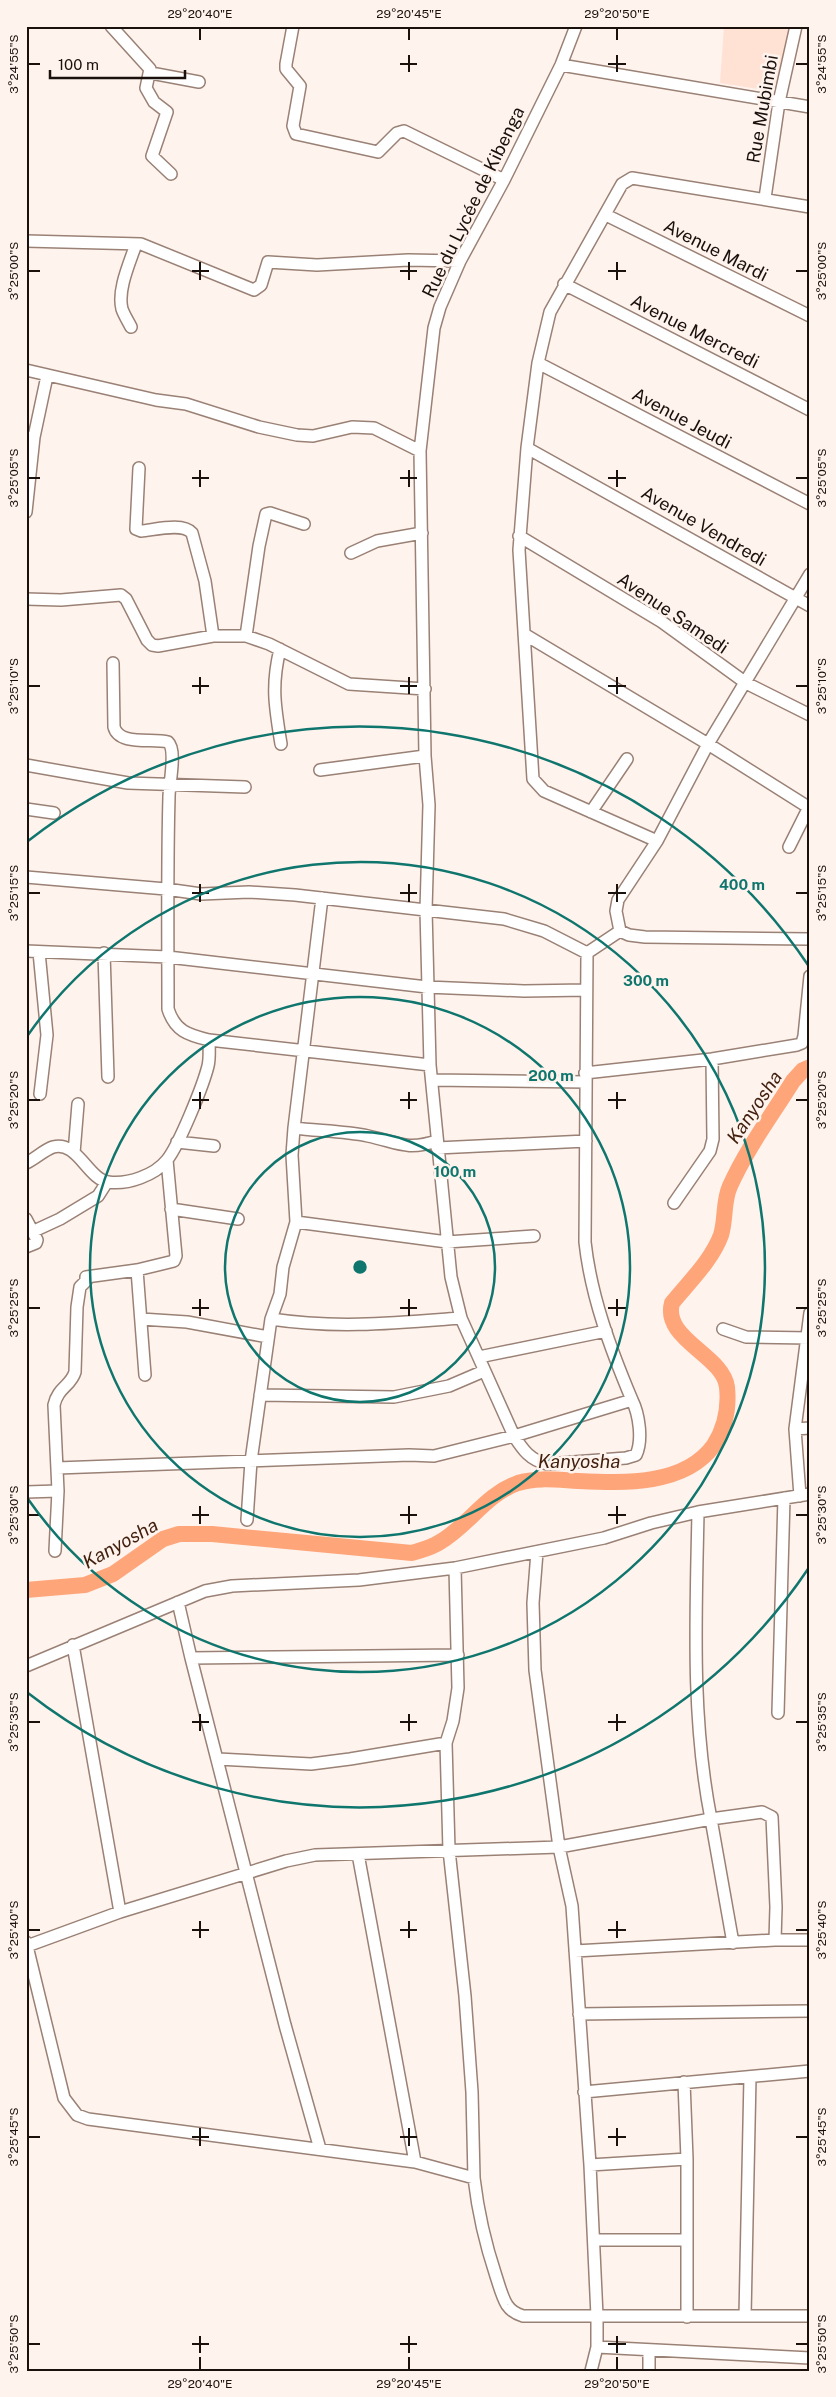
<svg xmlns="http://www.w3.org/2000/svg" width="836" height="2397" viewBox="0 0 836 2397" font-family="'Public Sans',sans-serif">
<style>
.built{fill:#ffe2d4}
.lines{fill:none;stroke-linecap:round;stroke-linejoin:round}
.river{stroke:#fea67a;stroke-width:16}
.minor-casing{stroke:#9a8175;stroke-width:14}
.minor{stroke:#fff;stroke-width:11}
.ticks{fill:none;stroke:#1a110c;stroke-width:2}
.ring{fill:none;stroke:#0f766e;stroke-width:2.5}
.labels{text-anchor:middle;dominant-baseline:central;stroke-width:5;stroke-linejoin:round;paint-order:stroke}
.street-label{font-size:18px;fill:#1a110c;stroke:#fff3ee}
.water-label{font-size:19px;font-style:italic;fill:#411f0d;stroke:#fff3ee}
.centre{fill:#0f766e;stroke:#fff3ee;stroke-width:2.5}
.ring-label{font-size:15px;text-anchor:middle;font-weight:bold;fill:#0f766e;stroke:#fff3ee;stroke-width:5;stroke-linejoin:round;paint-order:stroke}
.neatline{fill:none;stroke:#1a110c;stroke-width:2}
.ticks-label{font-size:12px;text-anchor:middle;fill:#1a110c}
</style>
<rect width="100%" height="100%" fill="#fff3ee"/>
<path class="built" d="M 724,26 L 792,26 L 777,92 L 720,83 Z"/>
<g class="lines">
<path class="river" d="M 26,1590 L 85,1585 L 113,1574 L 163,1539 L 179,1534 L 212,1534 L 412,1553 C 421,1550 431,1548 440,1542 C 468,1526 486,1494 518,1483 C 537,1477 558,1480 578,1481 C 623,1483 685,1486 714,1445 C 725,1428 729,1407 727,1387 C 723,1355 662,1339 672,1303 C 689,1282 712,1260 721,1235 C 726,1219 723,1201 730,1186 C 747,1148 772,1115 793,1081 L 803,1070 L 810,1067"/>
<g class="minor-casing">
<path id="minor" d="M 111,26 L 150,69 L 146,88 L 154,102 L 167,112 L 152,156 L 171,174
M 293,26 L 286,64 L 286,69 L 300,86 L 293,126 L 296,134 L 378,152 L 397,133 L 404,131 L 504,180
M 576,26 L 561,65 L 504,180 L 460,261 L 440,307 L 434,328 L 420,451 L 425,756 L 429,805 L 426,910 L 430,1065 L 451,1277 L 461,1318 L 514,1436 C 523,1450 530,1460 547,1464 L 626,1458 L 636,1455 C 643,1440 639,1414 632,1400
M 561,65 L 810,107
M 151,73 L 199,82
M 765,198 L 779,102 L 796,26
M 606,215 L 810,316
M 26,241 L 141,244 L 254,290 L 261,285 L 268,262 L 317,265 L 408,260 L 460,261
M 564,284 L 810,410
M 131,327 C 128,321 124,315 122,309 C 117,290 130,262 136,244
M 538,363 L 810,504
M 26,370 L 156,400 L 186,404 L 259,427 L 297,435 L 313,436 L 352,427 L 374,428 L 420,451
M 26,438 L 34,437 L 47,376
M 527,448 L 810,606
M 139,468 L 136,529 L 141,531 C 154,530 183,522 192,533 L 205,581 L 213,636
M 26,512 L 34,437
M 519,536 L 662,622 L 746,683 L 810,715
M 351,553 L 377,541 L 422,533
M 26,599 L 61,600 L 121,595 L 126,599 L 147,640 L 152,645 L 158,646 L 213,636 L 246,636 L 269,644 L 349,684 L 425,689
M 524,634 L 708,744 L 808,807
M 246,636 L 259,546 L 266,514 L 270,513 L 304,524
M 280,649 C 271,686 275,707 281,744
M 113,663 L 114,727 C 119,746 152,738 168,742 C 177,750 169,784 169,797 C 167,868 168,938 168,1009 C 175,1031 188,1035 209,1040 L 430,1065
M 26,765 L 128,783 L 245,787
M 320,770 L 425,756
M 26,809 L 54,813
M 591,812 L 627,759
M 657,841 L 544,791 L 533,779 L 519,550 L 527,448 L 538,363 L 550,312 L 622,184 L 632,178 L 810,207
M 789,847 L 810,805
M 26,877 L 166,889 L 201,894 L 249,892 L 295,895 L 504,919 L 544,931 L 587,953
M 620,931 L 616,911 L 618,900 L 657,841 L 708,744 L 810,574
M 620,931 L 629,935 L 645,937 L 810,939
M 26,951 L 168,957 L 427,987 L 524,991 L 586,990
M 39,952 L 47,1035 L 40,1094
M 104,953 L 108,1077
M 585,1073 L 712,1059 L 797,1045 L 802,1043 L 804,1036 L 810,976
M 432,1080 L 586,1082
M 294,1128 C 318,1131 344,1131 368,1136 C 397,1142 406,1151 437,1141
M 177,1142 L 214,1146
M 437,1148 L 586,1141
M 74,1153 L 78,1104
M 26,1163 C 35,1159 44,1150 53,1147 C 77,1140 88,1179 108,1182 C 128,1185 155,1175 167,1160 C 179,1145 203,1086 208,1066 C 210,1058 209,1048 209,1040
M 674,1203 L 710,1151 L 713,1139 L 712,1059
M 171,1209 L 238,1219
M 26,1219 L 37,1240 L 36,1243 L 26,1247
M 296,1222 L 447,1242 L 534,1236
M 34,1231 L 60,1219 L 98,1196 L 107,1182
M 137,1270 L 145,1375
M 141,1319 L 187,1322 L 268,1337
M 271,1319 C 337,1329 396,1323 461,1318
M 723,1329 L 746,1337 L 810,1338
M 479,1357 L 606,1331
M 260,1395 L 394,1397 L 449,1386 L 484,1371
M 795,1429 L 810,1428
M 57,1468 L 409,1455 L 434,1456 L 514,1436 L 632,1400 C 611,1350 591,1297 585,1242 L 587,953 L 620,931
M 26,1492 L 58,1491
M 800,1496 L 795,1429 L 810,1313
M 698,1512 C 696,1615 691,1718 711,1819 L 762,1812 L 772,1817 L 776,1907 L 775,1940 L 810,1940
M 247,1520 L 251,1461 L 271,1319 L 280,1294 L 283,1267 L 296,1222 L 292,1155 L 294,1128 L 322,898
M 55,1551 L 58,1491 L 54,1405 C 58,1387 71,1386 75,1372 L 77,1307 L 80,1287 L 86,1281 L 86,1277 L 137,1270 L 174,1261 L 176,1256 L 167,1160
M 537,1552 L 533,1603 L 535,1670 L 559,1847 L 572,1906 L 590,2165 L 597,2316 L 597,2347 L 591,2371
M 455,1568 L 458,1688 L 453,1721 L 446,1743 L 449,1850 L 465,1996 L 472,2092 L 474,2178
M 178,1602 L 191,1658 L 285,2025 L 320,2149
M 73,1645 L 120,1912
M 191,1658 L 458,1655
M 26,1666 L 205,1591 L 232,1586 L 359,1580 L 455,1568 L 604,1538 L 651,1523 L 698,1512 L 810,1494
M 778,1713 L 784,1498
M 218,1759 L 311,1764 L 350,1759 L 446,1743
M 358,1854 L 415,2162
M 26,1942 L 64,2098 L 77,2115 L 88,2119 L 415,2162 L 474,2178 C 478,2212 485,2243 496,2276 C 499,2285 502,2297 507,2305 C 511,2311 516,2314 523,2316 L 810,2316
M 27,1946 L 120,1912 L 286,1861 L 315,1855 L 559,1847 L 711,1819 L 733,1943
M 575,1951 L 775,1940
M 579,2014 L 810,2011
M 684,2082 L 687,2159 L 687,2317
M 584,2092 L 810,2071
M 590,2165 L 687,2159
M 594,2240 L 687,2240
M 745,2316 L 750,2077
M 597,2347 L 810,2358
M 649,2350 L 649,2371"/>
</g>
<use href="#minor" class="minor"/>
</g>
<path class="ticks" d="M 200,28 L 200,40M 409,28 L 409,40M 617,28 L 617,40M 409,55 L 409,72M 617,55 L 617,72M 28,64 L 40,64M 400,64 L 417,64M 608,64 L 626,64M 796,64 L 808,64M 200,262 L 200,280M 409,262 L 409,280M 617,262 L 617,280M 28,271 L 40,271M 192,271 L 209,271M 400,271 L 417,271M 608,271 L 626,271M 796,271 L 808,271M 200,470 L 200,487M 409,470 L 409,487M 617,470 L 617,487M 28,478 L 40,478M 192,478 L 209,478M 400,478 L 417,478M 608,478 L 626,478M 796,478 L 808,478M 200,677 L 200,694M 409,677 L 409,694M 617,677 L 617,694M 28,686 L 40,686M 192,686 L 209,686M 400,686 L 417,686M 608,686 L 626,686M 796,686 L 808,686M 200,884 L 200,902M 409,884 L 409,902M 617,884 L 617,902M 28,893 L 40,893M 192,893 L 209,893M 400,893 L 417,893M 608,893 L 626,893M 796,893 L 808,893M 200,1092 L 200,1109M 409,1092 L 409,1109M 617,1092 L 617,1109M 28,1100 L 40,1100M 192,1100 L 209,1100M 400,1100 L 417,1100M 608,1100 L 626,1100M 796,1100 L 808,1100M 200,1299 L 200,1316M 409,1299 L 409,1316M 617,1299 L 617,1316M 28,1308 L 40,1308M 192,1308 L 209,1308M 400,1308 L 417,1308M 608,1308 L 626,1308M 796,1308 L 808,1308M 200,1506 L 200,1524M 409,1506 L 409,1524M 617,1506 L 617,1524M 28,1515 L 40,1515M 192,1515 L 209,1515M 400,1515 L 417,1515M 608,1515 L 626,1515M 796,1515 L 808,1515M 200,1714 L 200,1731M 409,1714 L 409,1731M 617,1714 L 617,1731M 28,1722 L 40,1722M 192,1722 L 209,1722M 400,1722 L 417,1722M 608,1722 L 626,1722M 796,1722 L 808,1722M 200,1921 L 200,1938M 409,1921 L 409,1938M 617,1921 L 617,1938M 28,1930 L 40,1930M 192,1930 L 209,1930M 400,1930 L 417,1930M 608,1930 L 626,1930M 796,1930 L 808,1930M 200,2128 L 200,2146M 409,2128 L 409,2146M 617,2128 L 617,2146M 28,2137 L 40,2137M 192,2137 L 209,2137M 400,2137 L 417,2137M 608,2137 L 626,2137M 796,2137 L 808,2137M 200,2336 L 200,2353M 409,2336 L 409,2353M 617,2336 L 617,2353M 28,2344 L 40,2344M 192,2344 L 209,2344M 400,2344 L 417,2344M 608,2344 L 626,2344M 796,2344 L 808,2344M 200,2357 L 200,2370M 409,2357 L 409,2370M 617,2357 L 617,2370"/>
<g class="ring">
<circle cx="360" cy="1267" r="135"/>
<circle cx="360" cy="1267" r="270"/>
<path d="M28 1035A405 405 0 1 1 28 1499"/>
<path d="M808 1569A540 540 0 0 1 28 1693M28 841A540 540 0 0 1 808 965"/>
</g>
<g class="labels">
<g class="street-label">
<text transform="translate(762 109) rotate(-80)">Rue Mubimbi</text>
<text transform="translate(473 202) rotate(-64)">Rue du Lycée de Kibenga</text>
<text transform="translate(716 250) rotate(27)">Avenue Mardi</text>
<text transform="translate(695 331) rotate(27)">Avenue Mercredi</text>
<text transform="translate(682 418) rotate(28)">Avenue Jeudi</text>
<text transform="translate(704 526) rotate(30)">Avenue Vendredi</text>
<text transform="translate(673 613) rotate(34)">Avenue Samedi</text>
</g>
<g class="water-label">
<text transform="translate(754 1107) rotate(-56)">Kanyosha</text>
<text x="579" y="1461">Kanyosha</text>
<text transform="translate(120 1543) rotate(-29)">Kanyosha</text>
</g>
</g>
<circle cx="360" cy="1267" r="8" class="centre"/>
<g class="ring-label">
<text x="742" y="890">400 m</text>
<text x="646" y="986">300 m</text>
<text x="551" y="1081">200 m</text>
<text x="455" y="1177">100 m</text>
</g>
<rect width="836" height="2397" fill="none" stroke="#fff3ee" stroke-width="55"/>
<path d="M50 70v8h135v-8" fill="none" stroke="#1a110c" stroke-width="2.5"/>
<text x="58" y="70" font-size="15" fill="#1a110c" stroke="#fff3ee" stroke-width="4" paint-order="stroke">100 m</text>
<rect x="28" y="28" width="780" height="2342" class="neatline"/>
<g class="ticks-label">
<text x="200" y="18">29°20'40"E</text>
<text x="409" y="18">29°20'45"E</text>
<text x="617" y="18">29°20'50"E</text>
<text transform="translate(14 64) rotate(-90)" y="4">3°24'55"S</text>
<text transform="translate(822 64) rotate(-90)" y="4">3°24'55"S</text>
<text transform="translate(14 271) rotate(-90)" y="4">3°25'00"S</text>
<text transform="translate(822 271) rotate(-90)" y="4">3°25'00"S</text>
<text transform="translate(14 478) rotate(-90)" y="4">3°25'05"S</text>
<text transform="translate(822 478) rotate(-90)" y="4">3°25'05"S</text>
<text transform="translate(14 686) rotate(-90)" y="4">3°25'10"S</text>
<text transform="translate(822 686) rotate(-90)" y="4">3°25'10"S</text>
<text transform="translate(14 893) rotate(-90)" y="4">3°25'15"S</text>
<text transform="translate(822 893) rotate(-90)" y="4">3°25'15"S</text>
<text transform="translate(14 1100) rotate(-90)" y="4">3°25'20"S</text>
<text transform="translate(822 1100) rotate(-90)" y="4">3°25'20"S</text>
<text transform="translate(14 1308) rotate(-90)" y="4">3°25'25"S</text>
<text transform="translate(822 1308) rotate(-90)" y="4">3°25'25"S</text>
<text transform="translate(14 1515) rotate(-90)" y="4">3°25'30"S</text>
<text transform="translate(822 1515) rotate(-90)" y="4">3°25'30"S</text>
<text transform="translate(14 1722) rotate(-90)" y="4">3°25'35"S</text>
<text transform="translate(822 1722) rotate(-90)" y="4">3°25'35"S</text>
<text transform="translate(14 1930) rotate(-90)" y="4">3°25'40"S</text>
<text transform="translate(822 1930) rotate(-90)" y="4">3°25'40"S</text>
<text transform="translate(14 2137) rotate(-90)" y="4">3°25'45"S</text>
<text transform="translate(822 2137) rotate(-90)" y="4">3°25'45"S</text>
<text transform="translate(14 2344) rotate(-90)" y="4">3°25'50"S</text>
<text transform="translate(822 2344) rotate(-90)" y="4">3°25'50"S</text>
<text x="200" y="2388">29°20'40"E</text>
<text x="409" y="2388">29°20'45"E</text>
<text x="617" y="2388">29°20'50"E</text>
</g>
</svg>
